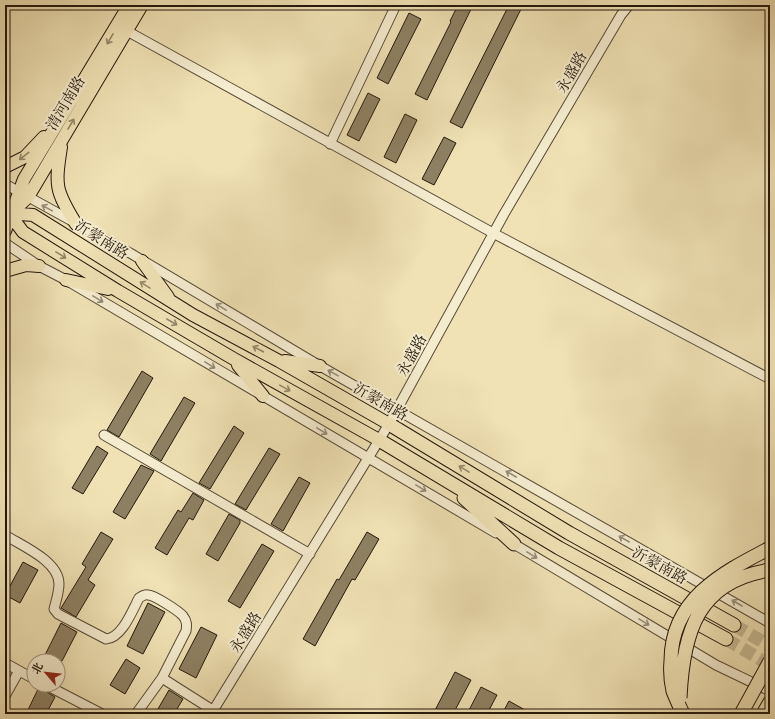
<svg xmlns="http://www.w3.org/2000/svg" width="775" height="719" viewBox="0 0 775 719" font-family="'EB Garamond','Noto Serif SC',serif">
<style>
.building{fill:#8e8163;stroke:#23170b}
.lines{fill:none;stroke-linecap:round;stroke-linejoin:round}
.highway-tunnel{stroke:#c7b993;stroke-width:13;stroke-dasharray:13 6;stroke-linecap:butt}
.minor-casing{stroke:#564a36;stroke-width:11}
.major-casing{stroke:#23170b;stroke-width:14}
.highway-casing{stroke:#23170b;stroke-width:15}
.minor{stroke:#f5eccf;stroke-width:9}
.major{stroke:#f0e2b5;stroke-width:12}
.highway{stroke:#f0e2b5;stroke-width:13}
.highway-bridge-casing{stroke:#23170b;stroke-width:15;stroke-linecap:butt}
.highway-bridge{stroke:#f0e2b5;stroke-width:13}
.oneway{stroke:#948768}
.oneway2{stroke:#968c77}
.labels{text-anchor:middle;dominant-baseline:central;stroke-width:4;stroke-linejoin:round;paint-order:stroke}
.street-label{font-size:15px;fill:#23170b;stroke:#f5eccf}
</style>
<rect width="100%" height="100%" fill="#f0e2b5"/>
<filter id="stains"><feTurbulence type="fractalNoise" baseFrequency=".005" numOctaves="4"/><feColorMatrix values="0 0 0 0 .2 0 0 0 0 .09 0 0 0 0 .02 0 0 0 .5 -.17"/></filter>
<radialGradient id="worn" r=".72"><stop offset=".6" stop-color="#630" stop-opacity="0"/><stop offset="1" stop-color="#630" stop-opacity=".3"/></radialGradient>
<path class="building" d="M 458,5 L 473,5 L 427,100 L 415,94 L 451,22 L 450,21 Z
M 509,5 L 523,5 L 462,128 L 450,122 Z
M 409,13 L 421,19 L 388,84 L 377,78 Z
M 368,93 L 380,99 L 359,141 L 347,135 Z
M 405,114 L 417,120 L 396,163 L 384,157 Z
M 444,137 L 456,143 L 434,185 L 422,179 Z
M 142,371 L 153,378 L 119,437 L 107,430 Z
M 184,397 L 195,403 L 161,461 L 150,454 Z
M 234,426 L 244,433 L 210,489 L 199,483 Z
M 97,446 L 108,453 L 83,494 L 72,488 Z
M 269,448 L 280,454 L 246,510 L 235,504 Z
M 141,465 L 154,471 L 125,519 L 113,512 Z
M 299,477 L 310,483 L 283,531 L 271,524 Z
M 193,493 L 204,500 L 193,520 L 189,518 L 167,555 L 155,548 L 178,510 L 181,512 Z
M 229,514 L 240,520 L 240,523 L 218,561 L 206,554 Z
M 101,532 L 113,539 L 88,580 L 95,585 L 76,617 L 61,608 L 86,567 L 82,564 Z
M 367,532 L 379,539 L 355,580 L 352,579 L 315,646 L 303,639 L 337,579 L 339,580 Z
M 262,544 L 274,551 L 240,608 L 228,601 Z
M 23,562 L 38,570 L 20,603 L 5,595 Z
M 148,603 L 165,612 L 143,654 L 127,646 Z
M 61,623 L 77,632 L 62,661 L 42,661 Z
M 201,627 L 217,635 L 196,678 L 179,669 Z
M 126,659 L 140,668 L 125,694 L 110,685 Z
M 455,672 L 471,680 L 453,714 L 433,714 Z
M 39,687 L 55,697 L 46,714 L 26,714 Z
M 481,687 L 497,695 L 487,714 L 467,714 Z
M 169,690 L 183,699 L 174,714 L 155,714 Z
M 509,701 L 525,710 L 522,714 L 502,714 Z"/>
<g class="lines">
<path class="highway-tunnel" d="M 734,625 L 770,646
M 726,639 L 770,665"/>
<g class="minor-casing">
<path id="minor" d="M 127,31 L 493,233 L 770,379
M 330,144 L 396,5
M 5,184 L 130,253 L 320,366 L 770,623
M 5,243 L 39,266 L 66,280 L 496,533
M 104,435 L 310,554
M 5,535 C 22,546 59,561 59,584 C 59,592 56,601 54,609 L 58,614 L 106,639 C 122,638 132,611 139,598 C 142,596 145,594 148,595 C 154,595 179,611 183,616 C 187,621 187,625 186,631 L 162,678
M 509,541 L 716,665 L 770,691
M 5,663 L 34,679
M 46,685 L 102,714
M 5,696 L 19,671
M 136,714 L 162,678 L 214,711
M 211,714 L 389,424 L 504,214 L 621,15 L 629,5"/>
</g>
<g class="major-casing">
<path id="major" d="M 61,147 C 55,186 55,190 76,224
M 5,167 L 25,157 L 44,137
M 5,208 L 23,232 L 118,291 L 234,359 L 379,440
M 13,211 L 28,197 L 142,5
M 6,213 L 33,215 L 193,315 L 279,361 L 389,424
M 5,231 L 24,179 L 129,5
M 142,261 L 168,297
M 5,271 L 26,265 L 39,266
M 66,280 L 108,289
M 285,361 L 320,366
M 238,365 L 263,396"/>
</g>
<g class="highway-casing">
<path id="highway" d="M 389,424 L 569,533 L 734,625
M 379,440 L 559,548 L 726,639
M 464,498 L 514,544
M 763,714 L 770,702"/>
</g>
<use href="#minor" class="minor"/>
<use href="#major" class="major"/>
<use href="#highway" class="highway"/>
<g class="highway-bridge-casing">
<path id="highway-bridge" d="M 680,698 C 683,633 697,581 770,570
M 683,714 C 680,707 676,699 673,691 C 671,682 670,671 671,661 C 671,599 722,573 770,548
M 741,714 L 770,661"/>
</g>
<use href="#highway-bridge" class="highway-bridge"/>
</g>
<defs><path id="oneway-shaft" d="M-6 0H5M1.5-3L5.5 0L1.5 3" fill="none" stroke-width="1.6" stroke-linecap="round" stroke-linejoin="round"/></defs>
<g class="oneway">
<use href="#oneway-shaft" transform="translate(110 39) rotate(120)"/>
<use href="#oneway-shaft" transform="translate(71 124) rotate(-59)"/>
<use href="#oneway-shaft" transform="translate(24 156) rotate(142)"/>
<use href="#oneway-shaft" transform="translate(61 255) rotate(32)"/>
<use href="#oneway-shaft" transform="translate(145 285) rotate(-148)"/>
<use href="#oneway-shaft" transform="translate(172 322) rotate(30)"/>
<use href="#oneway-shaft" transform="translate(258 349) rotate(-152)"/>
<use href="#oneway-shaft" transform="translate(285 388) rotate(29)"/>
<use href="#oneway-shaft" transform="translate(464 469) rotate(-149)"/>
</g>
<g class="oneway2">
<use href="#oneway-shaft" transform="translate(47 208) rotate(-151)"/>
<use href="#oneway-shaft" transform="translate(98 299) rotate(31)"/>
<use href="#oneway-shaft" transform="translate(221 307) rotate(-149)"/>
<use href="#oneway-shaft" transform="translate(210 365) rotate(31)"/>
<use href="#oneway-shaft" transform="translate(333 373) rotate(-151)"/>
<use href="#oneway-shaft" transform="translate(322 431) rotate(31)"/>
<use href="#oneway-shaft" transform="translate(511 474) rotate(-150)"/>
<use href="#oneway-shaft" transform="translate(421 488) rotate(31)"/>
<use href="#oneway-shaft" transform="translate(624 539) rotate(-150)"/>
<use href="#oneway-shaft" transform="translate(532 555) rotate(31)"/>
<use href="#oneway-shaft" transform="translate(737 603) rotate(-150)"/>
<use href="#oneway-shaft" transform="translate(644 622) rotate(31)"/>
</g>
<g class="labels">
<g class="street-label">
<text transform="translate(571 72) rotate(-60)">永盛路</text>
<text transform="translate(65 103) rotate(-59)">清河南路</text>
<text transform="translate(102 239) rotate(32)">沂蒙南路</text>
<text transform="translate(411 355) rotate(-61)">永盛路</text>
<text transform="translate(381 401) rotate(30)">沂蒙南路</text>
<text transform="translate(660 565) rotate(29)">沂蒙南路</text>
<text transform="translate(245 632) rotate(-58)">永盛路</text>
</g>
</g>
<rect width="775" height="719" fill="none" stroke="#f0e2b5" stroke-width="20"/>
<rect x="6" y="6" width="763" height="707" fill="none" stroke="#23170b" stroke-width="2"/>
<rect x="10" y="10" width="755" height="699" fill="none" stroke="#23170b"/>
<g transform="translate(46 673) rotate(298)"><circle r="19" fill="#f5eccf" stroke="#a19781"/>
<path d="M0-3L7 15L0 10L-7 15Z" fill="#8f2418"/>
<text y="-6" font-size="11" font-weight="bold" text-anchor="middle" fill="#23170b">北</text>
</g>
<rect width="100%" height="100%" filter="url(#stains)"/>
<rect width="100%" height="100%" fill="url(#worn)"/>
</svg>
